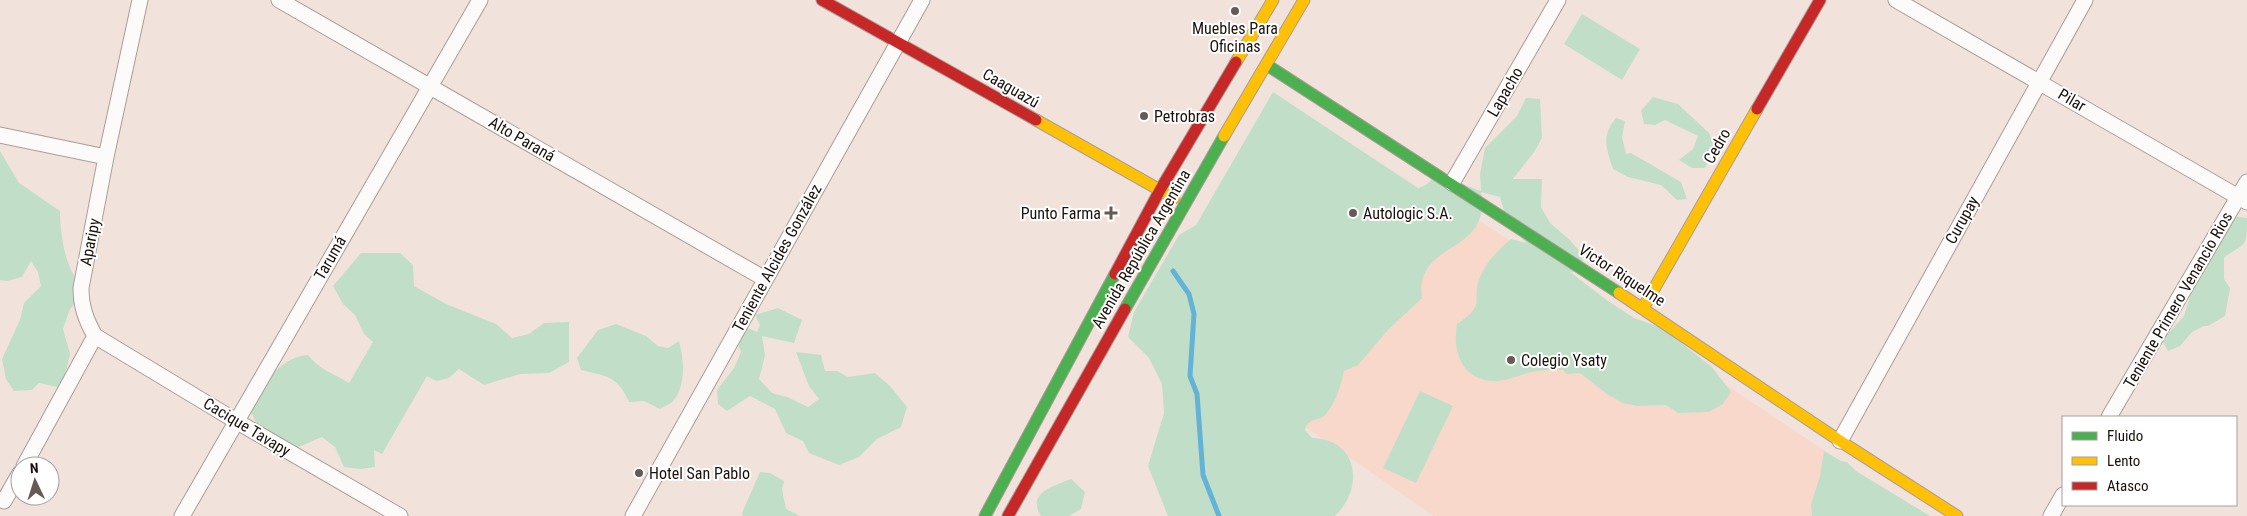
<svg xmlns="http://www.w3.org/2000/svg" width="2247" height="516" viewBox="0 0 2247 516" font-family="'Roboto Condensed',sans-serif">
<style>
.built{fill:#f8d8cb}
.green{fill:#c1dfc8}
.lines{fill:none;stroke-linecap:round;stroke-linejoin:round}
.stream{stroke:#63b3d6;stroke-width:5}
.street-casing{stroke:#aa9d98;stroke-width:17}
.fast-casing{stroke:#aa9d98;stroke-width:13}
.slow-casing{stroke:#aa9d98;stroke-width:13}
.jam-casing{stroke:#aa9d98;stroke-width:13}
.street{stroke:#fdfbfa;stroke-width:15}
.fast{stroke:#4caf50;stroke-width:11}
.slow{stroke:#ffc107;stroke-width:11}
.jam{stroke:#c62828;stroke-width:11}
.poi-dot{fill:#675a54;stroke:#fff;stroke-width:2}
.labels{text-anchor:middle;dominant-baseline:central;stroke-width:4;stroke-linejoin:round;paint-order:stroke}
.poi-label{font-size:16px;fill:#1c100b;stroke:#fff;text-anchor:start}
.street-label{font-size:16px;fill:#1c100b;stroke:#fff}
</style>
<rect width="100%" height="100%" fill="#f2e2dc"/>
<path class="built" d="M 1426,185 L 1923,516 L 1434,516 L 1301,424 Z"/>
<path class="green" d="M 1582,14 L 1640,49 L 1622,80 L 1564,44 Z
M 1273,92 L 1418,188 L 1426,185 L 1436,175 L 1481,191 L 1480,174 L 1485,148 L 1517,116 L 1526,98 L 1540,99 L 1542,138 L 1534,152 L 1513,179 L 1542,179 L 1541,207 L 1550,223 L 1570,240 L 1580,252 L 1585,270 L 1570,272 L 1608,301 L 1634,318 L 1662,328 L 1712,367 L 1731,392 L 1723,404 L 1709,412 L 1678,413 L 1666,405 L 1637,406 L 1623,403 L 1608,395 L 1580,373 L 1566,374 L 1563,370 C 1553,370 1542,370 1532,372 C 1523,374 1514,378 1505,380 C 1467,387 1451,357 1457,324 C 1489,303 1469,300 1481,275 C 1487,261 1499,249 1511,239 L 1526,243 L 1506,218 L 1500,197 L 1481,192 C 1492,257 1414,239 1422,298 L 1388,330 L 1358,365 L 1344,371 C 1341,386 1336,402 1326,414 C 1321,422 1309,416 1305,430 L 1312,438 C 1358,439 1365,487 1335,516 L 1168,516 L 1148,466 L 1164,413 L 1162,384 L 1149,358 L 1128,337 L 1134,312 L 1179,235 L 1196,225 Z
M 1653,97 L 1678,104 L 1709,133 L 1715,149 L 1705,168 L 1692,168 L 1679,160 L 1693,149 L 1698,136 L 1665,120 L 1655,125 L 1644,124 L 1641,111 Z
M 1616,118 L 1625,121 L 1622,137 L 1626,154 L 1631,153 L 1681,182 L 1687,199 L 1677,200 L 1661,185 L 1628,177 L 1613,169 C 1606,148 1601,136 1616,118 Z
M 0,151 L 19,183 L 60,211 C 60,228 64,261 74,275 C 77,280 84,284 89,288 L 70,309 L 63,329 L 70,354 L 62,388 L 39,383 L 32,390 L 14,391 L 6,379 L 2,359 L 20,320 L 24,303 L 41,286 L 38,272 L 31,261 L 22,277 L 7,281 L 0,280 Z
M 2231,216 L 2247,218 C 2247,246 2247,243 2224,257 L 2224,279 L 2230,288 L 2225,316 L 2208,326 L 2204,326 L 2192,332 L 2180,346 L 2168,351 L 2162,340 L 2184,316 L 2195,281 Z
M 361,253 L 400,253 L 413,265 L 414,286 L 446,304 L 496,324 L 512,338 L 529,334 L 544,323 L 569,322 L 569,362 L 549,373 L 520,374 L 484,385 L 459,369 L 449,378 L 436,381 L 427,376 L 382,454 L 374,450 L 375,467 L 361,469 L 344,467 L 335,447 L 322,437 L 289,451 L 259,430 L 250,409 C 263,387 278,357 308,355 C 318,369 335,374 349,383 L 373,342 L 364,334 L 355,315 L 343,304 L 333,286 Z
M 778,308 L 802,320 L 794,343 L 762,336 L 765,355 L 759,379 L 772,393 L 787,397 L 808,407 L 819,399 L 809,386 L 796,352 L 821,355 L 825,371 L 837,371 L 848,377 L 875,373 L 890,386 L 907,407 L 901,427 L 877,439 L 859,457 L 839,465 L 809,453 L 803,441 L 786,433 L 775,409 L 750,396 L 727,411 L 718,404 L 717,390 L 734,368 L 741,352 L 734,335 L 746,327 L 757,332 L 760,325 L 755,315 Z
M 616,324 L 646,336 L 658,346 L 668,348 L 679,341 C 684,359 686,384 674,400 C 671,404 664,406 660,409 L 644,401 L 629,402 C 618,376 606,376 581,370 L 577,358 L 598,330 Z
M 1420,391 L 1453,406 L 1416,483 L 1383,468 Z
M 1824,451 L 1841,461 L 1847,462 L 1856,471 L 1930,516 L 1812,516 L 1811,504 L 1820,476 Z
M 760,472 L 770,473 L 784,481 L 782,489 L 786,509 L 800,516 L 743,516 L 742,513 Z
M 1071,479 L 1085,492 L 1081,509 L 1069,516 L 1041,516 C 1026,493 1054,486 1071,479 Z"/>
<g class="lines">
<path class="stream" d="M 1173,271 L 1189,294 L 1194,314 L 1190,376 L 1197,394 L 1203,475 L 1219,516"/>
<g class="street-casing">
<path id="street" d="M 140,0 L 106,157 L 81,288 C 81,307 86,320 95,336 L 236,421 L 400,516
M 279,0 L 765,279
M 1896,0 L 2247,202
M 0,135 L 106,157
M 1452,183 L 1558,0
M 2109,417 L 2247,182
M 1840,441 L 2085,0
M 24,466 L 95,336
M 4,501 L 20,473
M 182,516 L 480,0
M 633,516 L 922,0
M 2051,516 L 2063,495"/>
</g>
<g class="fast-casing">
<path id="fast" d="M 1267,65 L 1619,293
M 1125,309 L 1224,136
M 985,516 L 1115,274"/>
</g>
<g class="slow-casing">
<path id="slow" d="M 1236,62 L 1273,0
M 1036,120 L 1174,198
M 1224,136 L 1304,0
M 1619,293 L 1840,441 L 1957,516
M 1643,308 L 1757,109"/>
</g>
<g class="jam-casing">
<path id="jam" d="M 822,0 L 1036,120
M 1757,109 L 1820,0
M 1115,274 L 1160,190 L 1236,62
M 1008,516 L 1125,309"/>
</g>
<use href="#street" class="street"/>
<use href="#fast" class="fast"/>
<use href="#slow" class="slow"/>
<use href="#jam" class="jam"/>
</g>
<g class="poi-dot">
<circle cx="1235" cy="11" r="5"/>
<circle cx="1144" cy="116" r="5"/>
<path d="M1108.5 205.5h5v5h5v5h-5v5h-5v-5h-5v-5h5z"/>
<circle cx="1353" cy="213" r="5"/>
<circle cx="1511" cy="360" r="5"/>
<circle cx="639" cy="473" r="5"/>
</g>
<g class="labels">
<g class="poi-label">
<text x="1235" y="28" text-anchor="middle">Muebles Para<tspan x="1235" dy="18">Oficinas</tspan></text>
<text x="1154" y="116">Petrobras</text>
<text x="1101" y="213" text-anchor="end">Punto Farma</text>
<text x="1363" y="213">Autologic S.A.</text>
<text x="1521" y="360">Colegio Ysaty</text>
<text x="649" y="473">Hotel San Pablo</text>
</g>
<g class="street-label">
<text transform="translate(1011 88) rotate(30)">Caaguazú</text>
<text transform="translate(1505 92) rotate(-60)">Lapacho</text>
<text transform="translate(2072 100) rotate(30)">Pilar</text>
<text transform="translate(522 139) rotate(30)">Alto Paraná</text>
<text transform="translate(1717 146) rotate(-60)">Cedro</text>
<text transform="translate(1962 220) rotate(-61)">Curupay</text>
<text transform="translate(90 242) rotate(-79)">Aparipy</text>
<text transform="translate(1141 249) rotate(-60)">Avenida República Argentina</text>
<text transform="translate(330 258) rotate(-60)">Tarumá</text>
<text transform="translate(777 258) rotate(-61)">Teniente Alcides González</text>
<text transform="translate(1622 275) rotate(33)">Victor Riquelme</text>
<text transform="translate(2178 300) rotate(-60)">Teniente Primero Venancio Rios</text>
<text transform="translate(247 427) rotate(31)">Cacique Tavapy</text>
</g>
</g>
<rect x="2062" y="416" width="175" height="90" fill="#ffffff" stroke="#a49f9d"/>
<rect x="2072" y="432" width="25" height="8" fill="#4caf50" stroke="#a49f9d"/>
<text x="2107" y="441" font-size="15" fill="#1c100b">Fluido</text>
<rect x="2072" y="457" width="25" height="8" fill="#ffc107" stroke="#a49f9d"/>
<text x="2107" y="466" font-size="15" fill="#1c100b">Lento</text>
<rect x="2072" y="482" width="25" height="8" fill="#c62828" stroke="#a49f9d"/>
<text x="2107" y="491" font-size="15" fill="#1c100b">Atasco</text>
<g transform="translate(35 481) rotate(356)"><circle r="24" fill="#ffffff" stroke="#a49f9d"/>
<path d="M0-4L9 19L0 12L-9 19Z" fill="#675a54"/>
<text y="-8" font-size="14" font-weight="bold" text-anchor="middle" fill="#1c100b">N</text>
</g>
</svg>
